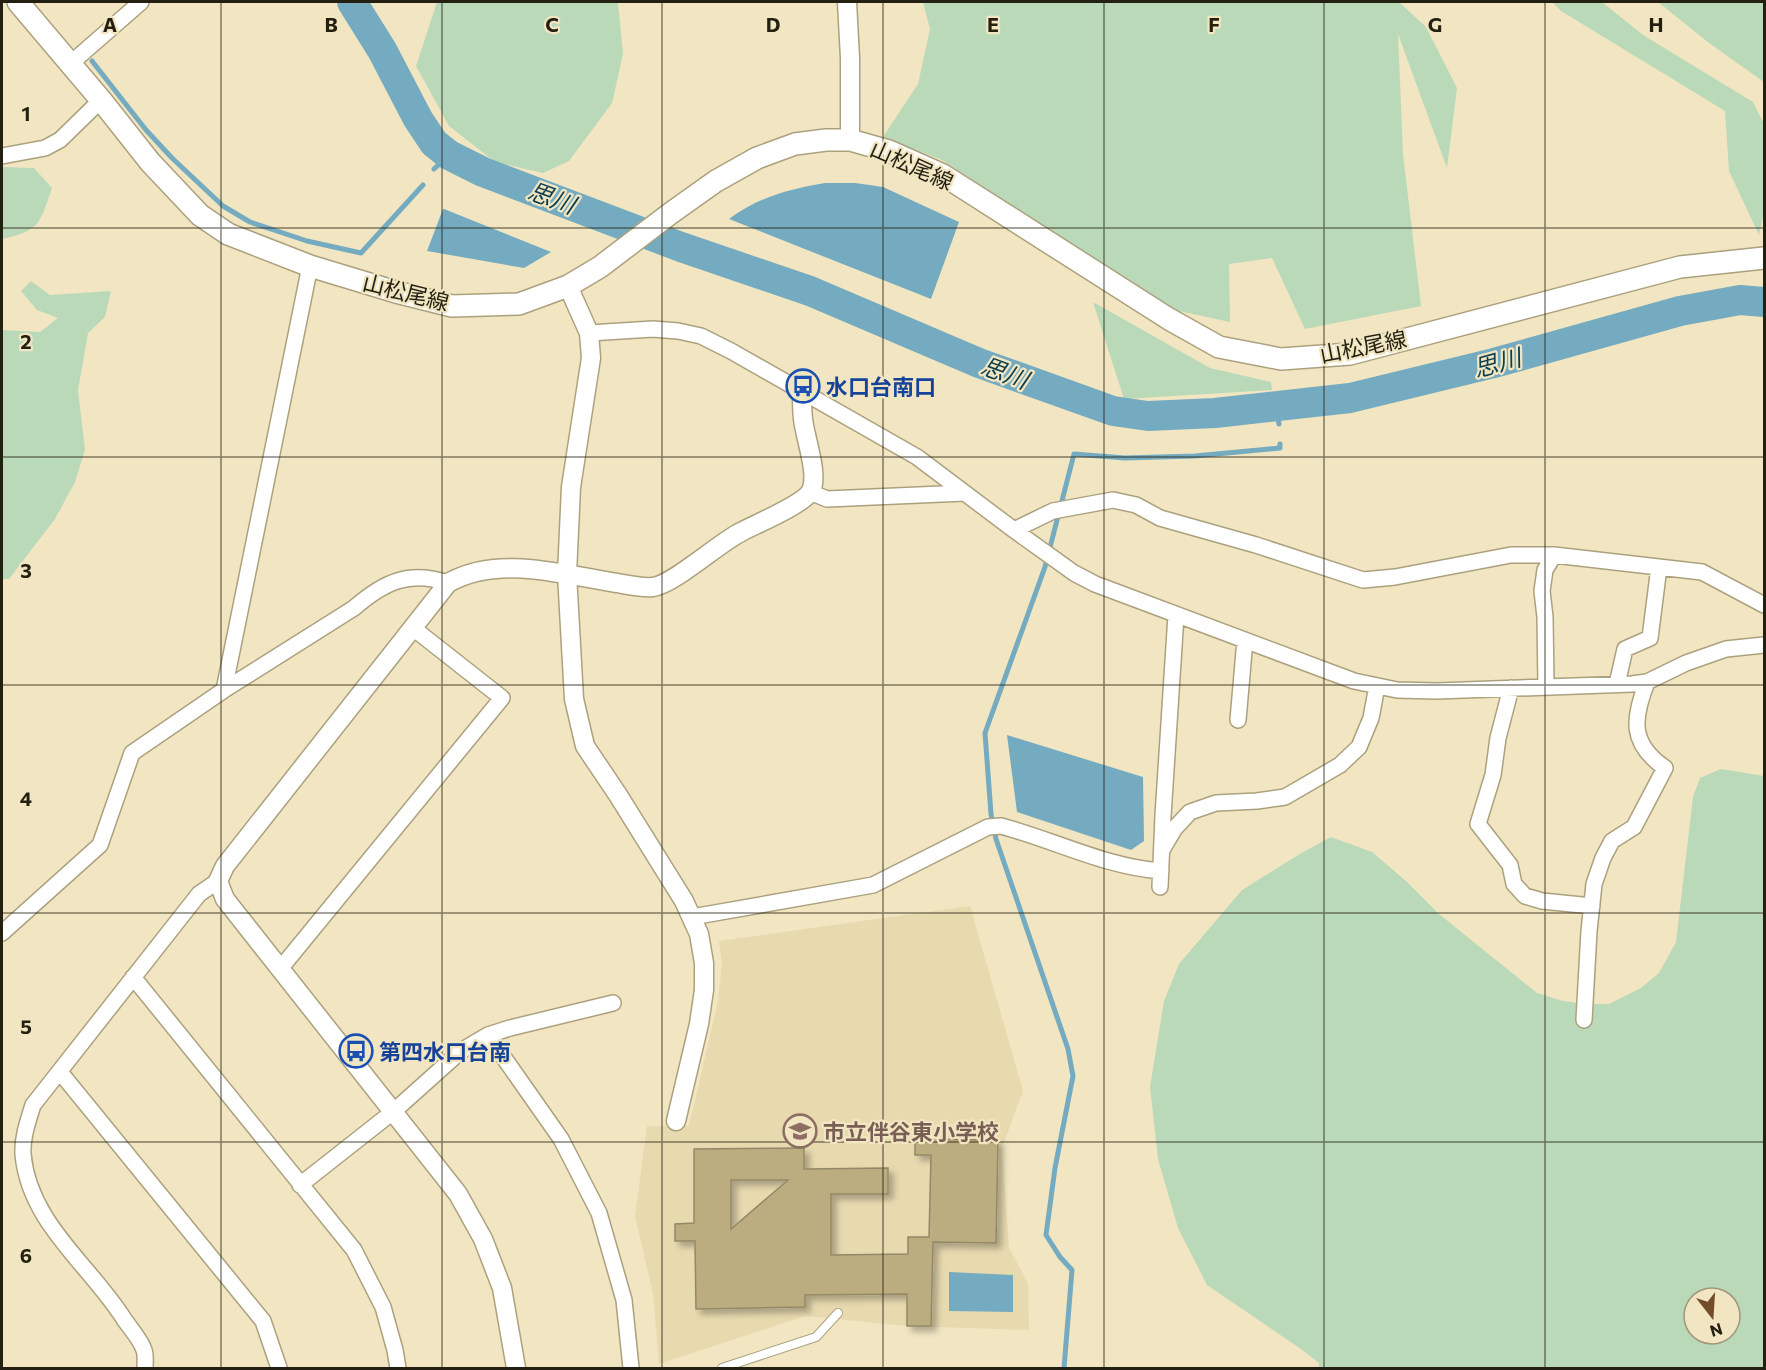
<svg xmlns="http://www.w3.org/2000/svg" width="1766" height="1370" viewBox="0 0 1766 1370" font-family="Commissioner,'Noto Sans JP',sans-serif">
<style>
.built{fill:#e8daaf}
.green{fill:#bad9b9;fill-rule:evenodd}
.water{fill:#75abc0}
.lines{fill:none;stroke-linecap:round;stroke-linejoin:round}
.stream{stroke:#75abc0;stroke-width:5}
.river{stroke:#75abc0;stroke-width:30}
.building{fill:#bbad7f;stroke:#938967;stroke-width:1.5;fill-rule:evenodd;filter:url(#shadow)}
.service-casing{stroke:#aca17e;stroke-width:10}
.minor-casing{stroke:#aca17e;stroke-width:18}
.tertiary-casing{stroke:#aca17e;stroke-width:21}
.secondary-casing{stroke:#aca17e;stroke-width:24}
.service{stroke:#fff;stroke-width:8}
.minor{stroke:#fff;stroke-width:15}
.tertiary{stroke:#fff;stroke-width:18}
.secondary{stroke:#fff;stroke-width:21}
.grid{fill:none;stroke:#231f11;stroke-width:1.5;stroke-opacity:0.55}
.labels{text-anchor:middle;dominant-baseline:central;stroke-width:4.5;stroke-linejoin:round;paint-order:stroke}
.street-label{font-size:22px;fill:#231f11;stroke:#f1e6c1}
.transit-label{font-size:22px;font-weight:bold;fill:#164399;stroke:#f1e6c1;text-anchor:start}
.education-label{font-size:22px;font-weight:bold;fill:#785e54;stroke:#f1e6c1;text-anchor:start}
.water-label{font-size:24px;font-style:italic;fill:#0d3e4d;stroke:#f1e6c1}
.grid-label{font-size:20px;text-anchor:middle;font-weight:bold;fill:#231f11;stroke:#f1e6c1;stroke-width:4.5;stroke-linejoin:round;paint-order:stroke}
</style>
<defs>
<filter id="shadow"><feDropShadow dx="5" dy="5" stdDeviation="3" flood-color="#0004"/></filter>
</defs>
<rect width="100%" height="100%" fill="#f1e6c1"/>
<path class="built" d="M 970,906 L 1023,1091 L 1002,1148 L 1009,1248 L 1028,1283 L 1029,1330 L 907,1326 L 805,1316 L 659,1364 L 653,1294 L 635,1216 L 647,1126 L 689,1126 L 718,1001 L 722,963 L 719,941 Z"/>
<path class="green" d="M 437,2 L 618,2 L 623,54 L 612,103 L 569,161 L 543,173 L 495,162 L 449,126 L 416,66 Z
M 923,2 L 1399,2 L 1426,27 L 1457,88 L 1447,168 L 1398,34 L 1403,154 L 1421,306 L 1305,329 L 1272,258 L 1229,264 L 1230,322 L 1174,310 L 942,160 L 883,137 L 918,84 L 930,29 Z
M 1552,2 L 1602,2 L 1643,35 L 1753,102 L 1764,124 L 1764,212 L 1759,235 L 1729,171 L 1725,111 L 1561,11 Z
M 1658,2 L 1764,2 L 1764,82 L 1709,43 Z
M 2,167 L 34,168 L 52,188 C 40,223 40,231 2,239 Z
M 31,281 L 50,295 L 111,291 L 105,317 L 88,333 L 78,390 L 85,450 L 75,482 L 55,519 L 9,579 L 2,579 L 2,330 L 40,332 L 58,318 L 37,310 L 21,291 Z
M 1093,302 L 1210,368 L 1271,382 L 1272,390 L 1124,399 Z
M 1721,769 L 1764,776 L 1764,1368 L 1319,1368 L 1319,1363 L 1301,1349 L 1207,1285 L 1178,1228 L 1158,1159 L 1150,1087 L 1164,1001 L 1179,964 L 1242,890 L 1303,852 L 1331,837 L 1372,852 L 1406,881 L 1439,914 L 1537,993 L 1563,1001 L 1586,1004 L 1609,1004 L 1641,988 L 1659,973 L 1676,942 L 1693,797 L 1700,778 ZM 1694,1298 L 1730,1298 L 1730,1334 L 1694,1334 Z"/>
<path class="water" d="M 825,183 L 855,183 L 883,187 L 959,222 L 931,299 L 729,219 C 758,197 790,189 825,183 Z
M 443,209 L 444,209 L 551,252 L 524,268 L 427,251 Z
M 1007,735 L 1143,777 L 1144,841 L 1131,850 L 1017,812 Z
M 949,1272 L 1013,1275 L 1013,1312 L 949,1311 Z"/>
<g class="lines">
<path class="stream" d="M 92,61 L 146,130 L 172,158 L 223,206 L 250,222 L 307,241 L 361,253 L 423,185
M 434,169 L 449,155
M 1276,406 L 1279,424
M 1064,1368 L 1072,1270 L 1060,1257 L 1046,1235 L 1055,1168 L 1073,1076 L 1068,1049 L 996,839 L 991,814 L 985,733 L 1045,567 L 1074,454 L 1125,458 L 1195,456 L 1280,448 L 1280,444"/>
<path class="river" d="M 352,2 L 382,50 L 418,119 L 434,143 L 449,155 L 483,172 L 681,247 L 810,291 L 979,363 L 1113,411 L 1148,416 L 1215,413 L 1350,398 L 1494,363 L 1680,311 L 1740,300 L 1764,302"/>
</g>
<path class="building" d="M 915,1139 L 998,1140 L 996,1243 L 933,1242 L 931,1326 L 907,1326 L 907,1294 L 805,1295 L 805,1307 L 696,1309 L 695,1241 L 675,1241 L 675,1224 L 694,1223 L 694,1149 L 804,1148 L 804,1169 L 888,1168 L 888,1194 L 831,1194 L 831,1255 L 908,1254 L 908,1237 L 929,1237 L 931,1155 L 915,1155 ZM 731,1180 L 788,1180 L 731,1229 Z"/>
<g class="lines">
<g class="service-casing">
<path id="service" d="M 722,1368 L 816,1337 L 838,1313"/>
</g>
<g class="minor-casing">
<path id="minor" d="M 70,64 L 141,2
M 2,156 L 45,148 L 60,140 L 101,100
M 589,333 L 653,329 L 678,331 L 701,336 L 731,351 L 917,457 L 1014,530 L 1074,573 L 1095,584 L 1354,681 L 1397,690 L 1437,691 L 1632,684 L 1647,682 L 1686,663 L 1726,649 L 1764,645
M 810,492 L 827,499 L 965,493
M 1014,530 L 1053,511 L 1113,500 L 1136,505 L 1160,518 L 1256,545 L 1363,580 L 1395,577 L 1511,555 L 1554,555 L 1702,572 L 1764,605
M 1617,684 L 1625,649 L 1650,638 L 1659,567
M 1546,686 L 1545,617 L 1542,591 L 1545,570 L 1554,555
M 1511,688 L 1498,738 L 1493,775 L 1478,824 L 1510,865 L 1514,884 L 1525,896 L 1542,901 L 1592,906
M 224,690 L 310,266
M 1238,720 L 1245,640
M 1162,850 L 1175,828 L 1190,812 L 1216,803 L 1257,801 L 1285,797 L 1340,765 L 1359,747 L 1371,718 L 1377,686
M 1160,887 L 1163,816 L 1176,615
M 692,917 L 873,885 L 988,827 L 1001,826 C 1054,840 1106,867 1161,871
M 2,933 L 100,845 L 132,753 L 224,690 L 354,608 C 384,582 409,570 448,583
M 280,969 L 502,698 L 413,628
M 133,977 L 354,1250 L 383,1307 L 395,1350 L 398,1368
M 1584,1020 L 1589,931 L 1594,884 L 1603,858 L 1612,841 L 1634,827 L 1665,768 C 1629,743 1633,718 1647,682
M 488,1035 L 561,1139 L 599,1213 L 624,1300 L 631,1368
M 60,1072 L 263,1321 L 279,1368
M 300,1185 L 394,1111 L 461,1051 L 488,1035 L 510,1028 L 613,1003
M 145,1368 C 145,1363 146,1355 144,1350 C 141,1340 130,1328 124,1319 C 90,1265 29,1223 23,1154 C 22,1138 28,1121 33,1105 L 199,894 L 218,881"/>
</g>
<g class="tertiary-casing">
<path id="tertiary" d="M 847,2 L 850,58 L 850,140
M 568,286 L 589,333 L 591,358 L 571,487 L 567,574 L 574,699 L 585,746 L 618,795 L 684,901 L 699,934 L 704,963 L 704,990 L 699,1024 L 676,1121
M 516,1368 L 502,1288 L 483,1239 L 458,1194 L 225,899 L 218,881 L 225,866 L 448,583 C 498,554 564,575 617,583 C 628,585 641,588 653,587 C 673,585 720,542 741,532 C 756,524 804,504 811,491 C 819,474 805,438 803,419 C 802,410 802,401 802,392"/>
</g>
<g class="secondary-casing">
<path id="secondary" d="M 18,2 L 101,100 L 150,162 L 200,215 L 228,234 L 310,266 L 396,292 L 452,306 L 519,304 L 568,286 L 600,267 L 671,213 L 716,181 L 757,158 L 795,144 L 826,140 L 850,140 L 889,151 L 943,175 L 1169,319 L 1219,347 L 1281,359 L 1350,354 L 1680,267 L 1764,258"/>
</g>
<use href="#service" class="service"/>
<use href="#minor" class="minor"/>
<use href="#tertiary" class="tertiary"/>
<use href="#secondary" class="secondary"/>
</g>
<path class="grid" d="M 221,2 L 221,1368M 442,2 L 442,1368M 662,2 L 662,1368M 883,2 L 883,1368M 1104,2 L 1104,1368M 1324,2 L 1324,1368M 1545,2 L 1545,1368M 2,228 L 1764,228M 2,457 L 1764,457M 2,685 L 1764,685M 2,913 L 1764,913M 2,1142 L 1764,1142"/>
<defs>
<g id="bus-ring" transform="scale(1.725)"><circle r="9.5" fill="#f1e6c1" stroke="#1a4fb4" stroke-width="1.5"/><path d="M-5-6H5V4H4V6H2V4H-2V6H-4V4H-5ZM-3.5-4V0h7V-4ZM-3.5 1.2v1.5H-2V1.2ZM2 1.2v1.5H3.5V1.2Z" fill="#1a4fb4"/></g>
<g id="school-ring" transform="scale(1.725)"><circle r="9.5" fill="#f1e6c1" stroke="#8d6e63" stroke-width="1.5"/><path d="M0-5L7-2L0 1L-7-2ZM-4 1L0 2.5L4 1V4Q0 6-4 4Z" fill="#8d6e63"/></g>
</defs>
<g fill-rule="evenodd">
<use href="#bus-ring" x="803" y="386"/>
<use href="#bus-ring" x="356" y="1051"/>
<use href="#school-ring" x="800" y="1131"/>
</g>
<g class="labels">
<g class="street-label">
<text transform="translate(912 165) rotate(24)">山松尾線</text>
<text transform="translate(406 292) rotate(14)">山松尾線</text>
<text transform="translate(1363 346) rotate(-11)">山松尾線</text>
</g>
<g class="transit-label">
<text x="826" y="386">水口台南口</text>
<text x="379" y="1051">第四水口台南</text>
</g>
<g class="education-label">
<text x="823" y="1131">市立伴谷東小学校</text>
</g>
<g class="water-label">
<text transform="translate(552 197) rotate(20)">思川</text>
<text transform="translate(1497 362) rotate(-15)">思川</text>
<text transform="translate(1005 372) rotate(20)">思川</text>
</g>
</g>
<g class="grid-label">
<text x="110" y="32">A</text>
<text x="331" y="32">B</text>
<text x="552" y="32">C</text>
<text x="773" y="32">D</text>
<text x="993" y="32">E</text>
<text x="1214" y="32">F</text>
<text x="1435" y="32">G</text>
<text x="1656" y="32">H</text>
<text x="26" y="121">1</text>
<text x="26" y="349">2</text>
<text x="26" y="578">3</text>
<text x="26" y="806">4</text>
<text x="26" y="1034">5</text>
<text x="26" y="1263">6</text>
</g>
<rect width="1766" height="1370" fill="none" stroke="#231f11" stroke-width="6"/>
<g transform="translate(1712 1316) rotate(163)"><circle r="28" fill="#f1e6c1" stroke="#9f967b" stroke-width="1.5"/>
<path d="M0-4.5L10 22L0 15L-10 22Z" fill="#734c2a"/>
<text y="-9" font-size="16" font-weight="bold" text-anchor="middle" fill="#231f11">N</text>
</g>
</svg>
